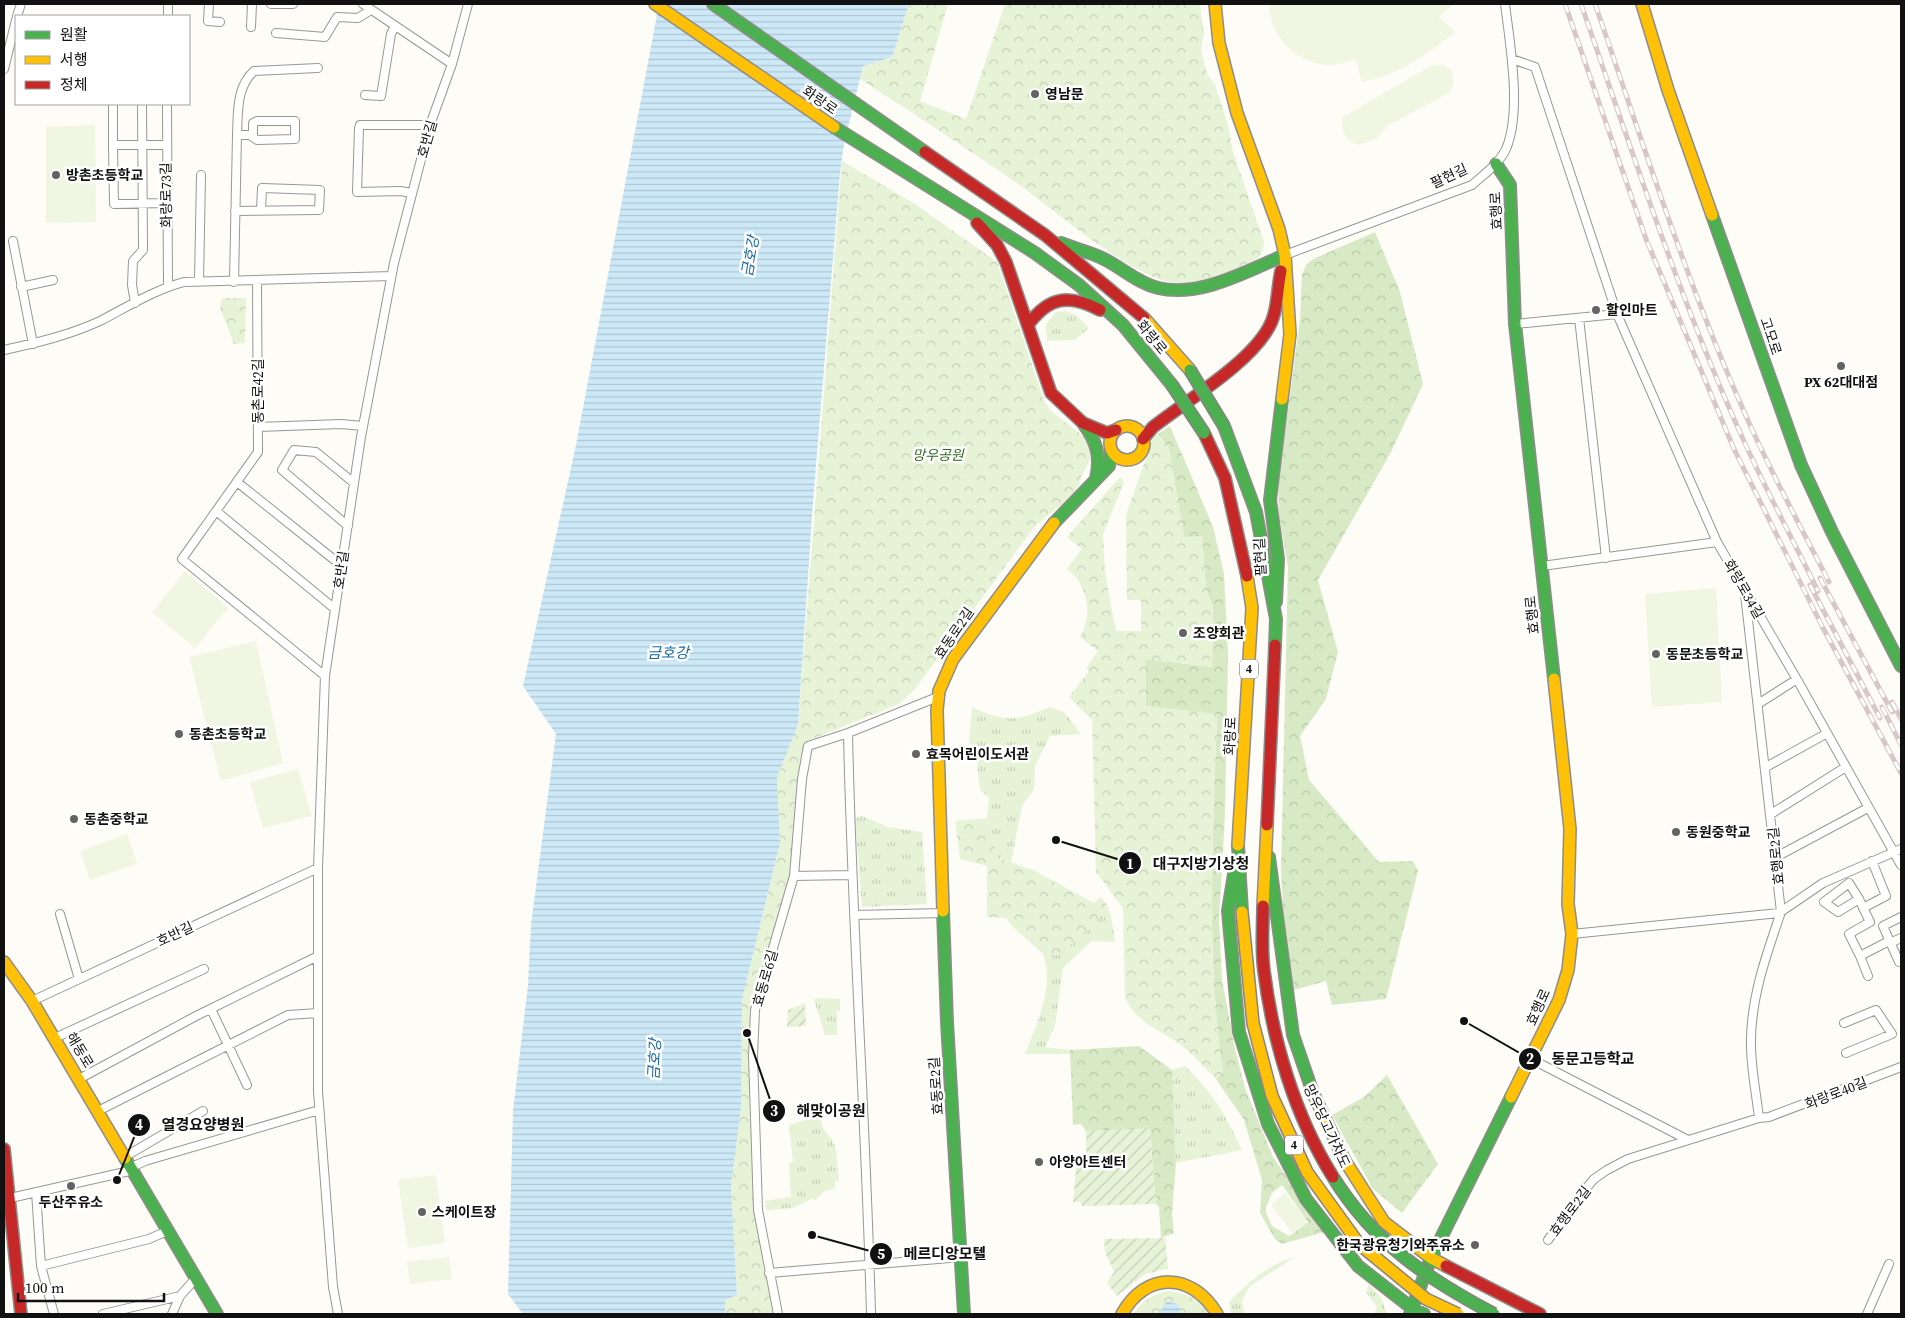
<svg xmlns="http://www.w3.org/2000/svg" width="1905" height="1318" viewBox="0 0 1905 1318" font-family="'Source Serif 4','Noto Sans KR',serif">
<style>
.grass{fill:url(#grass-tufts)}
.forest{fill:url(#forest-crowns);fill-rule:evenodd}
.park{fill:url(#park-crowns)}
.garden{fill:url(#garden-furrows)}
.pitch{fill:#f0f6e1}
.water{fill:url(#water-rules)}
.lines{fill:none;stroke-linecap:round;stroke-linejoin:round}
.street-casing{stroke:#979795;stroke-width:10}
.fast-casing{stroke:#8e8d8b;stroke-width:14}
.slow-casing{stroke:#8e8d8b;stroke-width:14}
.jam-casing{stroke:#8e8d8b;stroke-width:14}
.street{stroke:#fffffe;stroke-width:8}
.fast{stroke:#4caf50;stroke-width:11}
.slow{stroke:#ffc107;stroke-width:11}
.jam{stroke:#c62828;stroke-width:11}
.rail-casing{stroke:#d9c6c7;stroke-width:5}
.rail{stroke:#fff;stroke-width:3;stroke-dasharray:9;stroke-linecap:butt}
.fast-bridge-casing{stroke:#858482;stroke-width:14;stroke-linecap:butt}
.slow-bridge-casing{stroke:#858482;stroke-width:14;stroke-linecap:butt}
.jam-bridge-casing{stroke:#858482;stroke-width:14;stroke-linecap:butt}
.fast-bridge{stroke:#4caf50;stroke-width:11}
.slow-bridge{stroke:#ffc107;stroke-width:11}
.jam-bridge{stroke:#c62828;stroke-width:11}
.poi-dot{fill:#646362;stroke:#fff;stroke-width:2}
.labels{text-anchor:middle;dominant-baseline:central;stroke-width:5;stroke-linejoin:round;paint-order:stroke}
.shield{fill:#fff;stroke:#585858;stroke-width:1}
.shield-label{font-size:12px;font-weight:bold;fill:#111}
.poi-label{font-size:14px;font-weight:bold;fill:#111;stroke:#fff;text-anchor:start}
.street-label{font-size:14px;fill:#111;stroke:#fff}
.park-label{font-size:14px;font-style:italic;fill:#2f6b1f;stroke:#fff}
.water-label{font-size:15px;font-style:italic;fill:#1768a6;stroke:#fff}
.leader{fill:none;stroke:#111;stroke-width:2}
.callout-dot{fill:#111;stroke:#fff;stroke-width:2}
.mark-label{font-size:15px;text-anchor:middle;font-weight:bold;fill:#fff}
.callout-label{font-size:15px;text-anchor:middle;font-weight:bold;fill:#111;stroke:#fff;stroke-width:5;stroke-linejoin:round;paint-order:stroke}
</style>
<defs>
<pattern id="grass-tufts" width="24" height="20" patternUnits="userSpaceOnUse" patternTransform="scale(1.25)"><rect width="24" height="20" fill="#e7f3d7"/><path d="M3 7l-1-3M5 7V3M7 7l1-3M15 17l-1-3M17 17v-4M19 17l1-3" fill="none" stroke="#c5cfb8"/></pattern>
<pattern id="forest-crowns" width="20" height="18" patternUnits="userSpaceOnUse" patternTransform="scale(1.25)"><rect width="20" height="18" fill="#d8eac5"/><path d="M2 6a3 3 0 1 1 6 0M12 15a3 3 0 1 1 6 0" fill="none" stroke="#b8c8a8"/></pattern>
<pattern id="park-crowns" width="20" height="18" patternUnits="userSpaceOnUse" patternTransform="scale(1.25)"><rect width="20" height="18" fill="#e7f3d7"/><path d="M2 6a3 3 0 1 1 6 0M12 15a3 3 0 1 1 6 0" fill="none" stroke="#c5cfb8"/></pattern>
<pattern id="garden-furrows" width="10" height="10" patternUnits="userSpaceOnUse" patternTransform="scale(1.25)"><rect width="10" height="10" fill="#e7f3d7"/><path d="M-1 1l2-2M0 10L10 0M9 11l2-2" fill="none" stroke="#c5cfb8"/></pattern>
<pattern id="water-rules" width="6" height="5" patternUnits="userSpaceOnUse" patternTransform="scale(1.25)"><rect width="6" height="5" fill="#cde8f7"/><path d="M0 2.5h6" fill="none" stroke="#afc6d3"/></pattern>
</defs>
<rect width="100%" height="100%" fill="#fdfcf7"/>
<path class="grass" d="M 1066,311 L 1076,315 L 1089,328 L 1075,340 L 1047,341 L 1046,324 L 1056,312 Z
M 972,707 C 1005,723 1017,721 1050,707 L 1064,712 L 1081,734 L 1050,736 L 1035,766 L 1034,789 L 1022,806 L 1011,862 L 998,858 L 987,818 L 989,798 L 980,789 L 975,747 L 969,743 Z
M 863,816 L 887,827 L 922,832 L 927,904 L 862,907 L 855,818 Z
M 1107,905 L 1111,916 L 1115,942 L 1092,941 L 1063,968 L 1055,1026 L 1045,1047 L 1070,1050 L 1070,1054 L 1025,1054 C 1037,1024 1055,986 1043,954 L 1060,954 L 1097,920 Z
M 818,998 L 840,999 L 840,1011 L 837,1011 L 837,1035 L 825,1035 L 814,1000 Z
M 1185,1066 C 1214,1094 1225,1114 1242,1150 L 1176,1163 L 1172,1070 Z
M 811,1119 L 821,1120 L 822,1127 L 833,1141 L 836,1150 L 839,1181 L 835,1181 L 835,1188 L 823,1192 L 815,1201 L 813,1198 L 793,1208 L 766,1210 L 765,1201 L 791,1197 L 789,1163 L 793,1162 L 789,1125 Z
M 1295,1257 L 1250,1286 L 1242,1300 L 1244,1314 L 1231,1314 L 1229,1302 C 1248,1283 1268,1264 1295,1257 Z
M 1369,1284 L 1382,1299 L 1387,1314 L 1374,1314 L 1377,1307 L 1366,1292 Z"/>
<path class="forest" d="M 1375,232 L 1400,292 L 1423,384 L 1390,454 L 1318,580 L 1338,652 L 1326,699 L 1300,736 L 1309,780 L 1379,862 L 1413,861 L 1418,871 L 1386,999 L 1332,1005 L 1326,981 L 1287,992 L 1281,870 L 1288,567 L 1279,515 L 1278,484 L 1300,320 L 1302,274 L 1307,264 L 1313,259 Z
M 1170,426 L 1213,527 L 1224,574 L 1228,653 L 1225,814 L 1219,919 L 1222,980 L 1235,1049 L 1245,1088 L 1273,1157 L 1324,1232 L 1282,1244 L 1275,1239 L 1260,1213 L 1262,1180 L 1244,1120 L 1216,1079 L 1223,1072 C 1205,954 1213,834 1217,715 L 1146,706 L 1145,659 L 1212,667 L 1213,607 L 1206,589 L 1202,537 L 1184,537 L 1169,449 L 1158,434 ZM 1282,1185 L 1308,1222 L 1289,1236 L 1272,1226 L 1265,1210 L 1272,1193 Z
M 1139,1046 L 1172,1070 L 1176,1163 L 1172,1214 L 1174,1233 L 1161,1238 L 1159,1207 L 1156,1204 L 1150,1129 L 1086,1131 L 1081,1124 L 1073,1125 L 1070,1050 Z
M 1387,1075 L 1438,1164 L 1402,1213 L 1373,1189 L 1332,1115 L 1364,1097 Z"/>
<path class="park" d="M 909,4 L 948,4 L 920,101 L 966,119 L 1005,4 L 1200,4 L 1204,34 L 1201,51 L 1207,74 L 1215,85 L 1228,125 L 1233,152 L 1264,242 C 1262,260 1252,266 1236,272 C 1217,279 1197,288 1177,284 C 1129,276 1061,215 1021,186 C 968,149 914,114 860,79 L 863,66 L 892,57 Z
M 842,161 L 915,204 L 997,262 L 1044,400 L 1051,411 L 1083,436 L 1091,450 L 1089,462 L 1081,477 L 1079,486 L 1061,505 L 1035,526 L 915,689 L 899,704 L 805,742 L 797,785 L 794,876 L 752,1009 L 754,1157 L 775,1314 L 725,1314 L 725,1300 L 737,1295 L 731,1186 L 741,1108 L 742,1000 L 780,843 L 777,777 L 798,725 Z
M 222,298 L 246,298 L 245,343 L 234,344 L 220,308 Z
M 1158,434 L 1169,449 L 1184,537 L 1202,536 L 1206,589 L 1213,607 L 1212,667 L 1145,659 L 1146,706 L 1217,714 C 1213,834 1205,953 1223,1072 L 1216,1079 C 1206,1069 1196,1058 1186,1049 C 1164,1030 1136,1025 1125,997 L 1123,908 L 1096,872 L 1092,720 L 1069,697 L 1089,671 L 1086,668 L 1098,651 L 1080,637 C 1093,615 1088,584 1067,569 L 1082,549 L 1067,537 L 1120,477 L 1124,482 L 1103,535 L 1105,573 L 1116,631 L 1141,631 L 1141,600 L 1127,600 L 1126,515 L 1153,438 Z
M 987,818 L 998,858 L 1033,870 L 1094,903 L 1101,897 L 1107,905 L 1097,920 L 1060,955 L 1043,954 L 1011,925 L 1006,918 L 987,917 L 987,866 L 960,859 L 955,821 Z
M 1169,1291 C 1186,1293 1199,1298 1208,1314 L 1134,1314 C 1141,1300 1154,1294 1169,1291 Z"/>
<path class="garden" d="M 805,1003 L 806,1026 L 787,1027 L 788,1010 Z
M 1150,1128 L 1156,1204 L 1082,1206 L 1081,1202 L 1073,1202 L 1077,1157 L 1086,1157 L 1086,1131 Z
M 1165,1238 L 1168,1269 L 1145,1274 L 1117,1296 L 1107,1283 L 1114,1272 L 1105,1252 L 1104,1239 Z"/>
<path class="pitch" d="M 1269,4 L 1454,4 L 1439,17 L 1455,32 C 1423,57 1403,73 1362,82 L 1355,59 C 1346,62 1335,66 1325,65 C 1294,61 1269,34 1269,4 Z
M 1432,65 L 1442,65 L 1451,70 C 1454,80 1455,84 1449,93 L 1387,126 L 1378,138 L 1358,145 C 1345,139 1339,132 1343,117 Z
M 95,125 L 96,222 L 46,223 L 46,127 Z
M 185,571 L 228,608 L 195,648 L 152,612 Z
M 1716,588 L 1722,702 L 1652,707 L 1645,594 Z
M 256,641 L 283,763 L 221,781 L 189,657 Z
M 298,769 L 312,816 L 263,828 L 250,782 Z
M 127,834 L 137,864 L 90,880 L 80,851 Z
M 436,1175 L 445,1243 L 408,1248 L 398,1180 Z
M 1285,1193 L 1308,1222 L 1293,1234 L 1271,1205 Z
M 449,1257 L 452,1279 L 410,1284 L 407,1262 Z"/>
<path class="water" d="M 659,4 L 909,4 L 892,57 L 863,66 L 844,144 L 840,173 L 813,502 L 798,725 L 777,777 L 780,843 L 742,1000 L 741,1108 L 731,1186 L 737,1295 L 725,1300 L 725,1314 L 523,1314 L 508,1294 L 513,1111 L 528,985 L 531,925 L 556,734 L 523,686 L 576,445 Z
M 1167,1301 L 1177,1304 L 1181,1308 L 1179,1314 L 1158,1314 Z"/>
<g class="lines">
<g class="street-casing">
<path id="street" d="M 209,4 L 208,21 L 220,22
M 271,4 L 293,4
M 363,4 L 452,64
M 17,16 L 21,4
M 168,16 L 168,4
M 251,27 L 252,4
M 276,33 L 325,37 L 337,17 L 358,18 L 371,10
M 1512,59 L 1535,67 L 1617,314 L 1717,542 L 1799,683 L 1901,865
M 4,69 L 16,20
M 365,95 L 381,96 L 391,34 L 395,26
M 113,104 L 113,145 L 166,145
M 167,104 L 168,286
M 237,135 C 238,113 236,87 254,71 L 318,68
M 113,145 L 114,204 L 166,203
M 412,193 L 400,191 L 357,192 L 359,128 L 360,125 L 430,125
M 235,211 L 319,210 L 320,190 L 262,188 L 261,210
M 13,241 L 33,344
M 1285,255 L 1472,185 C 1484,174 1499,164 1506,149 C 1522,112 1510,44 1505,4
M 257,281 L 258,452 L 182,559 L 325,676
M 199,282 L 201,175
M 234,282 L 237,135 L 250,135 L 257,140 L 295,139 L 295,121 L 257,121 L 253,123 L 253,137
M 21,287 L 53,280
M 135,303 L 132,285 L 133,261 L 143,250 L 142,104
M 1579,318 L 1606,558
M 1515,324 L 1617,314
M 4,350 C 36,343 70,335 100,321 C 127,307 154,290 184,282 L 391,276
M 258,427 L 341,424 L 363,426
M 237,482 L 342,566
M 216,511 L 335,609
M 348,526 L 282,470 L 294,450 L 316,452 L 354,483
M 1542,566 L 1717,542
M 1745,594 L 1781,912 C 1767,953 1752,994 1751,1038 C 1750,1064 1756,1091 1759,1118
M 1758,704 L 1791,683
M 848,733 C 852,927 866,1120 871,1314
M 1766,767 L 1822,736
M 1771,814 L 1841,770
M 1776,857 L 1864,810
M 794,876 L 851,875
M 1859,899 L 1849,883 L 1824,902 L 1838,912 L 1859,899 L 1870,922 L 1849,934 L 1860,956
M 1863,908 L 1886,896 L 1872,861
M 60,914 L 79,979
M 854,915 L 944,913
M 1572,934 L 1779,913 L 1823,883 L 1901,849
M 1890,943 L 1901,938
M 1899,962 L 1883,926 L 1901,917
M 1868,976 L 1860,956 L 1889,941
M 32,1001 L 318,868
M 211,1009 L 247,1085
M 1844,1023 L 1876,1010 L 1892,1034 L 1846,1053
M 55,1038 L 204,969
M 1531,1059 L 1688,1140
M 79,1079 L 196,1016 L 318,956
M 98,1111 L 288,1015 L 318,1013
M 126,1156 L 203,1111
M 132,1167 L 145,1161 L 319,1110
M 36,1192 L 41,1266 L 54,1314
M 6,1199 L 134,1170
M 1548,1240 L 1583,1192 L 1594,1179 L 1607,1170 L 1628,1159 L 1759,1118 L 1769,1117 L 1901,1067
M 41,1266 L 149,1239 L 167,1231
M 769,1273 L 962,1257
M 103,1314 L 180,1296
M 172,1314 L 180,1296 L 196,1278
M 338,1314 L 333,1287 L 318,1091 L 318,868 L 325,676 L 361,437 L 394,263 L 430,125 L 452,64 L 468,4
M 778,1314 L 758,1210 L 753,1056 L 755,1010 L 794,876 L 802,779 L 808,746 L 848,733 L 940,696
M 1867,1314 L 1889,1264"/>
</g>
<g class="fast-casing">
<path id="fast" d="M 713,4 L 925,152
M 834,127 L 1035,253 L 1079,285 L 1123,325 L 1172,385
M 1496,164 L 1510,185 L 1515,324 L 1554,679
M 1712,215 L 1801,465 L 1832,532 L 1901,666
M 1061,243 C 1075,249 1090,252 1104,259 C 1122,268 1138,283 1158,288 C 1200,298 1247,271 1285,255
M 1083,423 C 1097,442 1101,456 1096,479
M 1224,426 L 1256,512 L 1276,619 L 1275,645
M 1054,523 L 1109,466 L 1111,451
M 1276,602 L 1278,559 L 1270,500 L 1282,399
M 1238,845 L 1242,912
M 1269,857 L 1293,1035 L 1313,1093
M 1236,862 L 1228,911 L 1239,1032 L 1268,1124 L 1306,1199 L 1358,1266 L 1413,1309 L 1424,1314
M 943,911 L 947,1022 L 964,1314
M 125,1158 L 217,1314
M 1410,1314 L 1431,1258 L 1511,1097"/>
</g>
<g class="slow-casing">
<path id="slow" d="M 655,4 L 834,127
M 1215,4 L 1219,43 L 1237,113 L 1279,229 L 1285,255 L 1290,334 L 1282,399
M 1642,4 L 1668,90 L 1712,215
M 1144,318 L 1190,370
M1110 443a17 17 0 1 1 34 0a17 17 0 1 1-34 0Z
M 1238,845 L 1252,608 L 1247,576
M 1263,906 L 1267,825
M 943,911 L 937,710 L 939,691 L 953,659 L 1054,523
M 4,962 L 32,1001 L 125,1158
M 1313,1093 L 1345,1161 L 1384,1222 L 1431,1258 L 1446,1266
M 1511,1097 L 1559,1000 L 1568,970 L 1572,934 L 1568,904 L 1570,829 L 1554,679
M 1122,1314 C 1146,1271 1192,1272 1217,1314"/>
</g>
<g class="jam-casing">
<path id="jam" d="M 925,152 L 1045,235 L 1144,318
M 977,223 L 997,245 L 1006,262 L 1051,393 L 1083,423 L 1107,433 L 1116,430
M 1028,325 C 1049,296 1069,294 1100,310
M 1204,433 L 1225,478 L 1247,576
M 1143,439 L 1153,427 C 1186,401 1249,364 1269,327 C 1278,311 1277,289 1281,271
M 1267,825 L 1275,645
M 4,1149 L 21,1314
M 1446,1266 L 1540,1314"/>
</g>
<use href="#street" class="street"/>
<use href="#fast" class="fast"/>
<use href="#slow" class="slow"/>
<use href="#jam" class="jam"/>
<g class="rail-casing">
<path id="rail" d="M 1565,4 L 1646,239 L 1734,449 L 1823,628 L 1901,773
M 1581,4 C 1632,150 1679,298 1743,439 C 1766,490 1793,540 1818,591
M 1595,4 C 1643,142 1686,282 1746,416 C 1771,473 1801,527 1829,582
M 1820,578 L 1892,712
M 1810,585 L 1880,718
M 1892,702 L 1901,719
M 1882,707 L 1901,745"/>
</g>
<use href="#rail" class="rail"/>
<g class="fast-bridge-casing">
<path id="fast-bridge" d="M 1190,370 L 1224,426
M 1172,385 L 1204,433
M 1333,1177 C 1374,1243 1426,1278 1494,1314"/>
</g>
<g class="slow-bridge-casing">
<path id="slow-bridge" d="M 1242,912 L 1253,1023 L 1272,1096 L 1307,1172 L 1359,1244 L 1426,1299 L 1458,1314"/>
</g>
<g class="jam-bridge-casing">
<path id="jam-bridge" d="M 1263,906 C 1263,928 1261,950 1264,971 C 1273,1042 1295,1116 1333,1177"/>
</g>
<use href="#fast-bridge" class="fast-bridge"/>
<use href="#slow-bridge" class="slow-bridge"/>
<use href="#jam-bridge" class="jam-bridge"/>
</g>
<g class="poi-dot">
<circle cx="1035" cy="94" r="5"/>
<circle cx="56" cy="175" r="5"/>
<circle cx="1596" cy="310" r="5"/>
<circle cx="1841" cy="366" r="5"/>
<circle cx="1183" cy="633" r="5"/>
<circle cx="1656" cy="654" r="5"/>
<circle cx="179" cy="734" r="5"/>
<circle cx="916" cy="754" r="5"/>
<circle cx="74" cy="819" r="5"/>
<circle cx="1676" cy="832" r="5"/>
<circle cx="1039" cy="1162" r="5"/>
<circle cx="71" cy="1186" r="5"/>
<circle cx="422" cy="1212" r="5"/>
<circle cx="1475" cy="1245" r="5"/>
</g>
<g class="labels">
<g class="shield">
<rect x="1240" y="659.5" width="18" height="19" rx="4"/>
<rect x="1285" y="1135.5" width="18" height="19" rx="4"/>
</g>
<g class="shield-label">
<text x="1249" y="669">4</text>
<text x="1294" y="1145">4</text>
</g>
<g class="poi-label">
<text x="1045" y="94">영남문</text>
<text x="66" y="175">방촌초등학교</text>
<text x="1606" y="310">할인마트</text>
<text x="1841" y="382" text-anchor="middle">PX 62대대점</text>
<text x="1193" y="633">조양회관</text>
<text x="1666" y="654">동문초등학교</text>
<text x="189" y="734">동촌초등학교</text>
<text x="926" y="754">효목어린이도서관</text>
<text x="84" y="819">동촌중학교</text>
<text x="1686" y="832">동원중학교</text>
<text x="1049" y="1162">아양아트센터</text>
<text x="71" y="1202" text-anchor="middle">두산주유소</text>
<text x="432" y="1212">스케이트장</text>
<text x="1465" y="1245" text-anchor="end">한국광유청기와주유소</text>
</g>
<g class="street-label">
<text transform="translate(820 100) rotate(35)">화랑로</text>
<text transform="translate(427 139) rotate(-74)">호반길</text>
<text transform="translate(1449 176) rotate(-25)">팔현길</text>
<text transform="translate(166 195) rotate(-91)">화랑로73길</text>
<text transform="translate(1496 211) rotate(-93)">효행로</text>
<text transform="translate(1771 336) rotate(71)">고모로</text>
<text transform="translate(1152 337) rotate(51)">화랑로</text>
<text transform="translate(258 391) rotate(-90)">동촌로42길</text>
<text transform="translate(1260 557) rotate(-93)">팔현길</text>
<text transform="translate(341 570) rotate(-82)">호반길</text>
<text transform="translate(1744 589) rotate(60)">화랑로34길</text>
<text transform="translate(1532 615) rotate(-96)">효행로</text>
<text transform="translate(954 633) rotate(-56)">효동로2길</text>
<text transform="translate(1230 736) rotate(-87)">화랑로</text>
<text transform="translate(1776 856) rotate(-96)">효행로2길</text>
<text transform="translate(175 934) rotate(-25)">호반길</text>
<text transform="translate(765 978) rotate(-74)">효동로6길</text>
<text transform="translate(1538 1007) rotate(-66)">효행로</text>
<text transform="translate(80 1050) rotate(59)">해동로</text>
<text transform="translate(936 1086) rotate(-94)">효동로2길</text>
<text transform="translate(1836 1093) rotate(-21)">화랑로40길</text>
<text transform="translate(1327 1126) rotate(65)">망우당고가차도</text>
<text transform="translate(1570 1211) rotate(-53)">효행로2길</text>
</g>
<g class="park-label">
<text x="938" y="455">망우공원</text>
</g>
<g class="water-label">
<text transform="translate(750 256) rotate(-80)">금호강</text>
<text x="668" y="652">금호강</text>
<text transform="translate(654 1059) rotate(-87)">금호강</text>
</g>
</g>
<path class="leader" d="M1056 840L1130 863M1464 1021L1530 1059M747 1033L774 1111M117 1180L139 1125M812 1235L881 1254"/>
<g class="callout-dot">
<circle cx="1056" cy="840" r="5"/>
<circle cx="1464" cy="1021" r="5"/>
<circle cx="747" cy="1033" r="5"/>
<circle cx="117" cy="1180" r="5"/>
<circle cx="812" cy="1235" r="5"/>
<circle cx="1130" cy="863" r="12"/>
<circle cx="1530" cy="1059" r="12"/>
<circle cx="774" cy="1111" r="12"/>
<circle cx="139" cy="1125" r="12"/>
<circle cx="881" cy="1254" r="12"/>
</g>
<g class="mark-label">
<text x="1130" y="869">1</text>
<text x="1530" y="1064">2</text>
<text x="774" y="1116">3</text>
<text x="139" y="1130">4</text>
<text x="881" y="1259">5</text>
</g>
<g class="callout-label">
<text x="1201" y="869">대구지방기상청</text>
<text x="1593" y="1064">동문고등학교</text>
<text x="831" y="1116">해맞이공원</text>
<text x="203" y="1130">열경요양병원</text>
<text x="945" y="1259">메르디앙모텔</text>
</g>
<rect width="1905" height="1318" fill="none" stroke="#111111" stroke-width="10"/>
<rect x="15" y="15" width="175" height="90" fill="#ffffff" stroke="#a0a0a0"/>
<rect x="25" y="31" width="25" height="8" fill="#4caf50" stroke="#a0a0a0"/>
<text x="60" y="40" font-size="15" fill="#111111">원활</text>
<rect x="25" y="56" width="25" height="8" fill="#ffc107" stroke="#a0a0a0"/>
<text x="60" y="65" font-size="15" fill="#111111">서행</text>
<rect x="25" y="81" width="25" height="8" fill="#c62828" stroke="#a0a0a0"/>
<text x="60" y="90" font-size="15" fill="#111111">정체</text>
<path d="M18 1293v8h146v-8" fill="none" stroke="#111111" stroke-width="2.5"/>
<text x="25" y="1293" font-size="15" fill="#111111" stroke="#ffffff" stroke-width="4" paint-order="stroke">100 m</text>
</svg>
